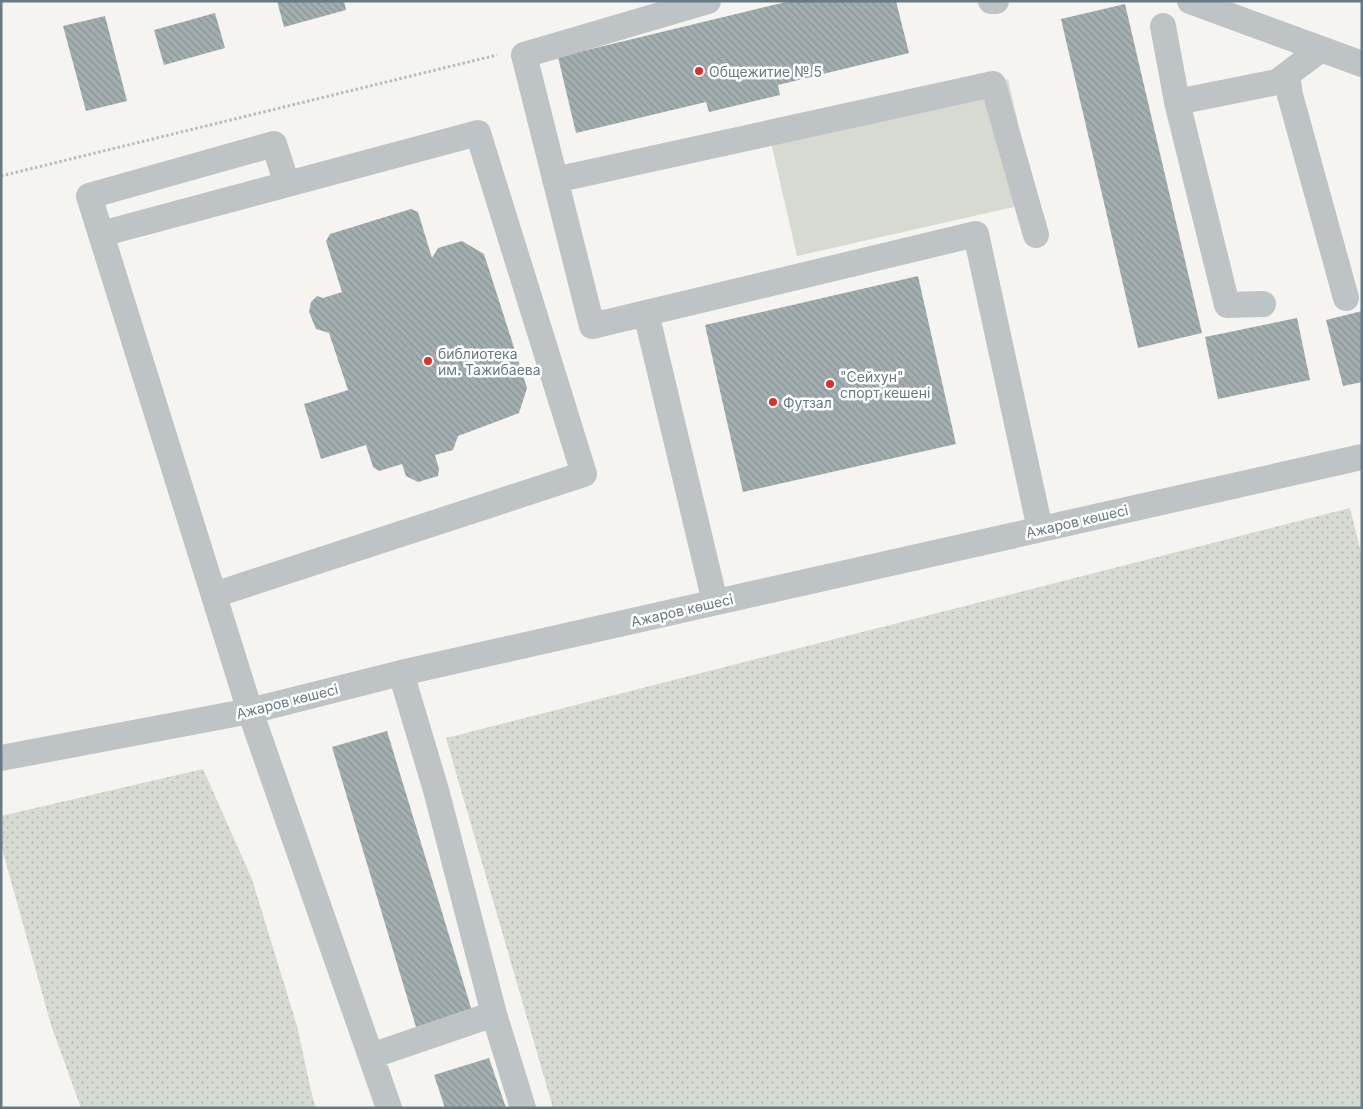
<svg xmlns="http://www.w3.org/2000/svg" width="1363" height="1109" viewBox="0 0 1363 1109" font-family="Inter,sans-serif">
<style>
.grass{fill:url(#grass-dots)}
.garden{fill:#d6dad0}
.building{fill:url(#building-back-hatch)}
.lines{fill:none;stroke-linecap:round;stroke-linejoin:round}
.path{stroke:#b8bcbd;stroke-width:3;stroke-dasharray:2.5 2.5;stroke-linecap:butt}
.minor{stroke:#bec3c5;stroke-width:26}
.poi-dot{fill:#df2f27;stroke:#fff;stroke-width:2}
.labels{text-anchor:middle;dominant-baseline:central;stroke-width:5;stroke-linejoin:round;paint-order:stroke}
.poi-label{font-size:14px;fill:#657a82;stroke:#fff;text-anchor:start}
.street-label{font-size:14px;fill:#657a82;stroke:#fff}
</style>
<defs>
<pattern id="grass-dots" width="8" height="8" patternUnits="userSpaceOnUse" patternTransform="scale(1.25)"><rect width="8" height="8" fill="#d6dad0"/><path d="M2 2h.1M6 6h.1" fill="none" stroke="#b1b6ae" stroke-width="1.8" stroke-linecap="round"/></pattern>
<pattern id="building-back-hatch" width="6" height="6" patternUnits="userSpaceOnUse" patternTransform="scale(1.25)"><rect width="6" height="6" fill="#a3aeb1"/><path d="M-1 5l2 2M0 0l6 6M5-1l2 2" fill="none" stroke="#889395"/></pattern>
</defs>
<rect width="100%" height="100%" fill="#f5f4f1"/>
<path class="grass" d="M 1350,508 L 1362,557 L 1362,1108 L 553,1108 L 446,738 Z
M 203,769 L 252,879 L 297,1026 L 312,1095 L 316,1108 L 81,1108 L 51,1025 L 1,845 L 1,816 Z"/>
<path class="garden" d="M 1008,79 L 1036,202 L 797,256 L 769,134 Z"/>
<path class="building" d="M 277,1 L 344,1 L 346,10 L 284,27 Z
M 790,1 L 896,1 L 909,53 L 778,85 L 780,95 L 709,112 L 706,102 L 576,133 L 558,57 Z
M 1125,4 L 1202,333 L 1138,348 L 1061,19 Z
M 215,13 L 225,48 L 164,65 L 154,30 Z
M 105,16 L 127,101 L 86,111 L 63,26 Z
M 411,209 L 418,212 L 432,258 L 438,248 L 462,241 L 484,254 L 527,388 L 519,413 L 458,436 L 453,450 L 435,455 L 439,469 L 438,476 L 418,482 L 406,476 L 402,464 L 379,471 L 373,467 L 366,445 L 321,459 L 304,404 L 348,390 L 329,333 L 316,329 L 309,312 L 311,302 L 317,296 L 323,298 L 342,292 L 326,241 L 330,234 Z
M 918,276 L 956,444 L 743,492 L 705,325 Z
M 1362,311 L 1362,382 L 1343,386 L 1326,320 Z
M 1297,318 L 1310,380 L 1218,399 L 1205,337 Z
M 387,731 L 472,1011 L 416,1027 L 332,747 Z
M 489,1058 L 506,1108 L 445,1108 L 434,1075 Z"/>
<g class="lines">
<path class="path" d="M 1,176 L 497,55"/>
<path class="minor" d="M 708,1 L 524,55 L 592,326 L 976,234 L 1040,529
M 991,1 L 996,1
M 1190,1 L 1362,64
M 1163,26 L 1177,102
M 1287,75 L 1290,95 L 1346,298
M 555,180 L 993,84 L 1036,235
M 287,184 L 274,144 L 89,196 L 250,711 L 389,1108
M 101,234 L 478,133 L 584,474 L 214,595
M 1263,304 L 1227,305 L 1177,102 L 1277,82 L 1321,49
M 646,313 L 715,602
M 401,673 L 436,790 L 494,1014 L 523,1108
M 1,758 L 250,711 L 401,673 L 1362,457
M 371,1056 L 494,1014"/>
</g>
<g class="poi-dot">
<circle cx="699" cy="71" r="5"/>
<circle cx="428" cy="361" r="5"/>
<circle cx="830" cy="384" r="5"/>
<circle cx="773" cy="402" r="5"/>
</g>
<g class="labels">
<g class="poi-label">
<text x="709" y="71">Общежитие № 5</text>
<text x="438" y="353">библиотека<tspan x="438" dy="16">им. Тажибаева</tspan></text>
<text x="840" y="376">"Сейхун"<tspan x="840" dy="16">спорт кешені</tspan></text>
<text x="783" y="402">Футзал</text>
</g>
<g class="street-label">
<text transform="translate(1077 521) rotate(-13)">Ажаров көшесі</text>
<text transform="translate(682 610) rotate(-13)">Ажаров көшесі</text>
<text transform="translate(287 701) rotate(-14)">Ажаров көшесі</text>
</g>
</g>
<rect width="1363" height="1109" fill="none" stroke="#657a82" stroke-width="5"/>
</svg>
